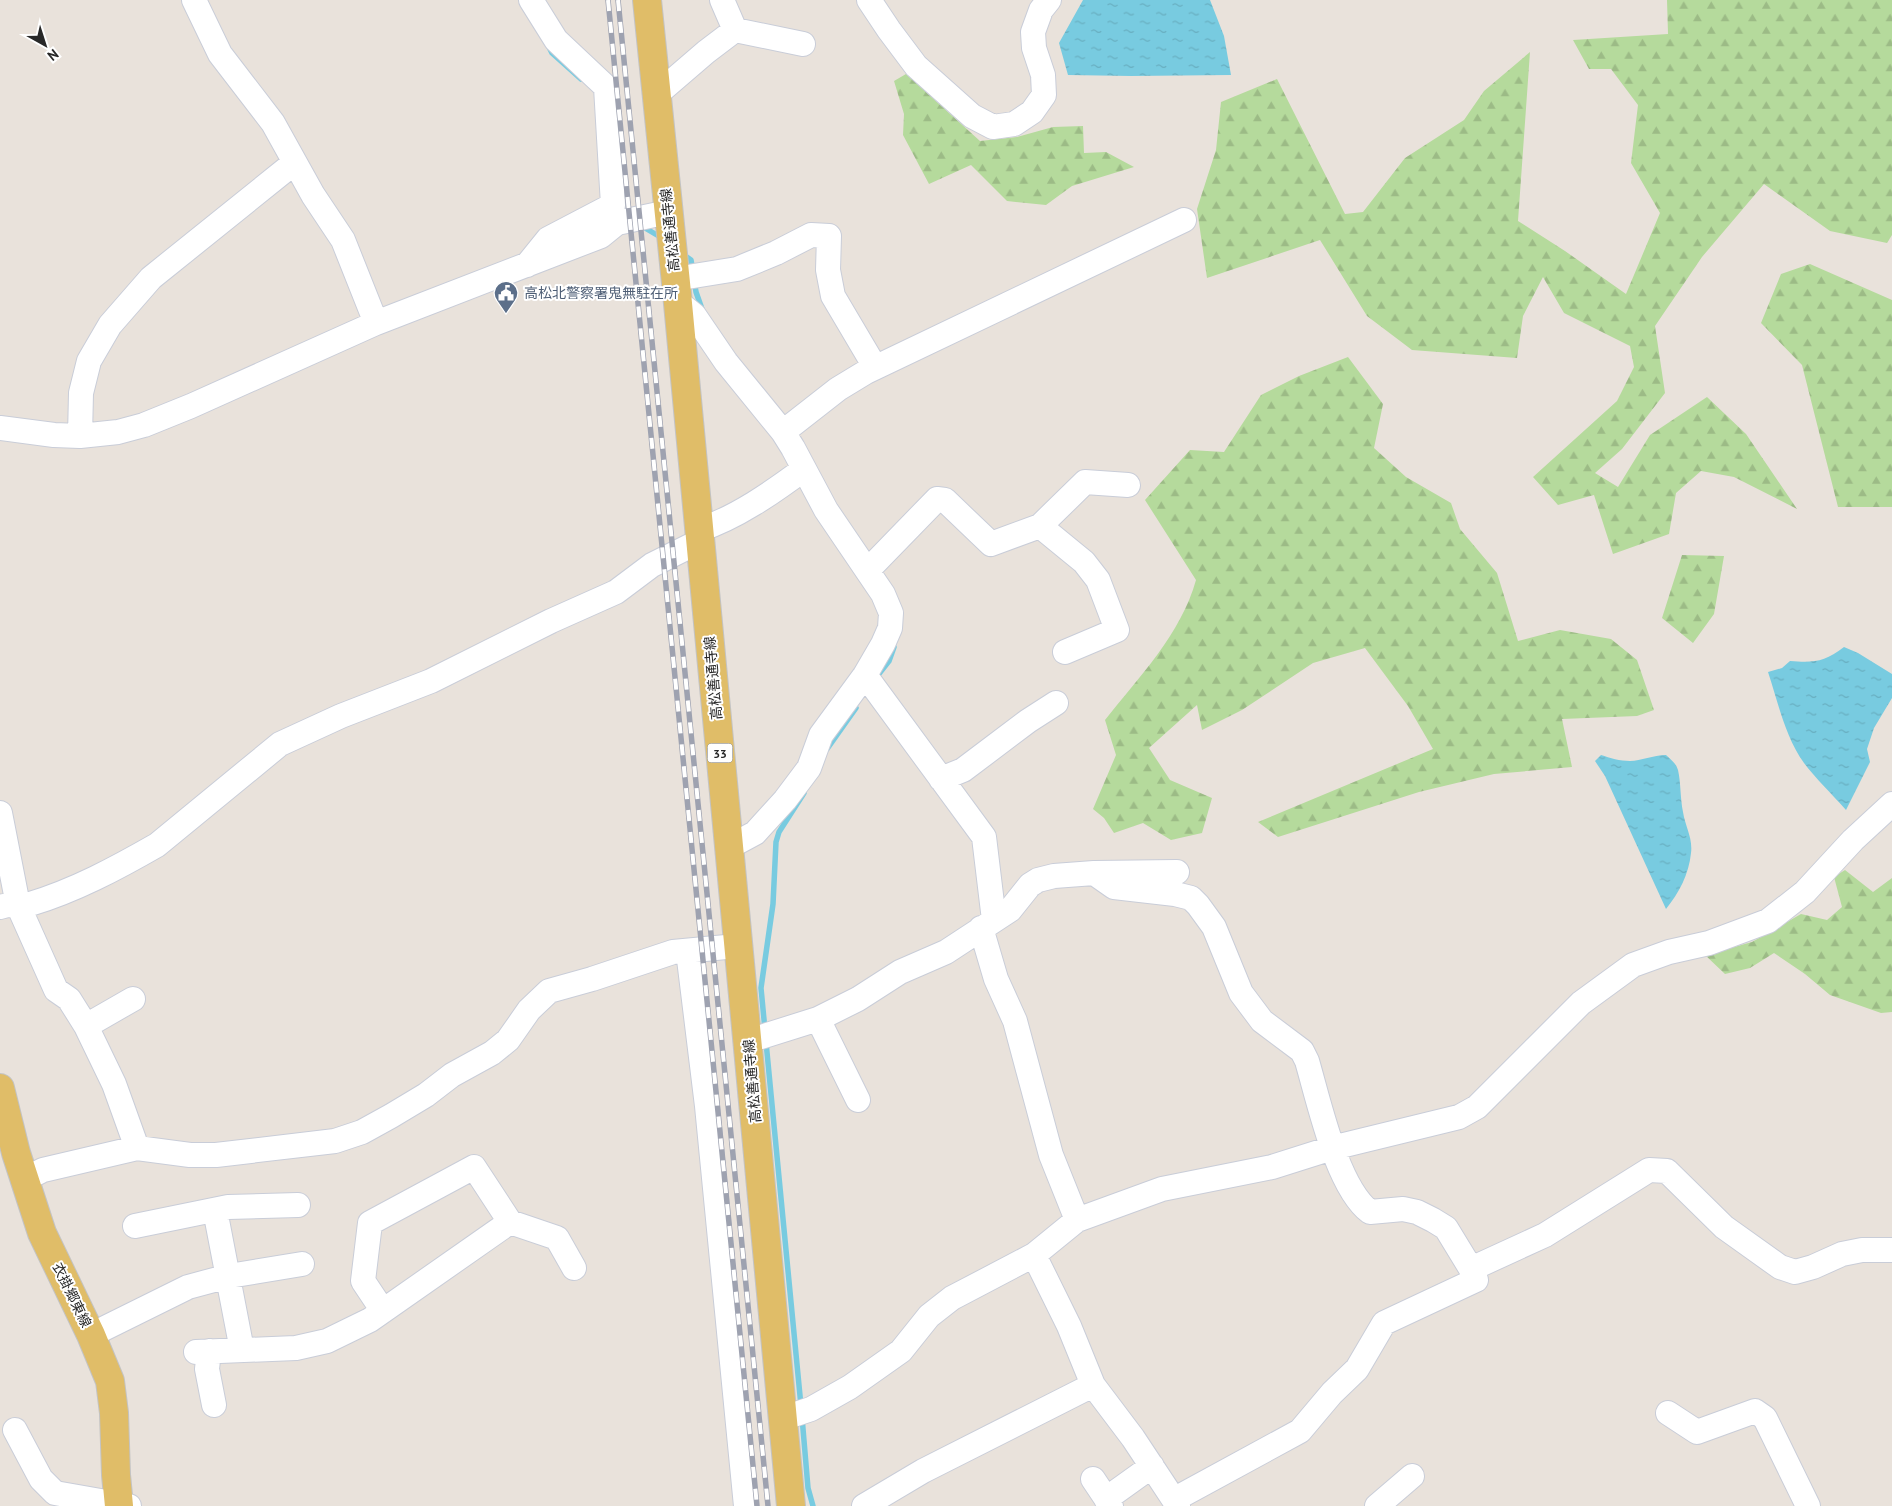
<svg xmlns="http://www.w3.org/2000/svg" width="1892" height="1506" viewBox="0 0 1892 1506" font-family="'PT Sans','Noto Sans JP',sans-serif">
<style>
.forest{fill:url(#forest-firs)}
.water{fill:url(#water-ripples)}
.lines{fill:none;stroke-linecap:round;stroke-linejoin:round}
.stream{stroke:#78cbe0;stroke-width:5.5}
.minor-casing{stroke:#c9cdd8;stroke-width:26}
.major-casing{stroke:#c3c3c3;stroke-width:30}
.minor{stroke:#fff;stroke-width:24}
.major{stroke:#e0bd68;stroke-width:28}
.rail-casing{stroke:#9ea2b0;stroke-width:5.5}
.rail{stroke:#fff;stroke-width:4;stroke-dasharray:11;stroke-linecap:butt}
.labels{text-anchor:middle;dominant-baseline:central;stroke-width:4;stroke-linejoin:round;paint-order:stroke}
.shield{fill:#fff;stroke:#686868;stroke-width:1}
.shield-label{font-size:12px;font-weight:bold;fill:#282828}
.street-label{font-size:14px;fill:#282828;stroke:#fff}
.service-label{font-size:14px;fill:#4e5e75;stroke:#fff;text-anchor:start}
</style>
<defs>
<pattern id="forest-firs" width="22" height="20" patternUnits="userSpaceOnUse" patternTransform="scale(1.25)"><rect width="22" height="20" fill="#b5da9c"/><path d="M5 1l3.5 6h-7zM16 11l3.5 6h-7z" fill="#9cbb86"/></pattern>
<pattern id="water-ripples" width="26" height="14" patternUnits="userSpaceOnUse" patternTransform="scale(1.25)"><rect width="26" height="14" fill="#78cbe0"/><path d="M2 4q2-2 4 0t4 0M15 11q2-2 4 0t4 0" fill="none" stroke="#68aec0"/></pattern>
</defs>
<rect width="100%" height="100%" fill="#e9e2db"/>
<path class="forest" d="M 1667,0 L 1892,0 L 1892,235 L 1887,243 L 1830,231 L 1764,184 L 1702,257 L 1655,326 L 1665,393 L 1622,449 L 1595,473 L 1618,487 L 1650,435 L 1707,397 L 1746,434 L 1797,509 L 1734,477 L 1701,471 L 1676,493 L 1669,534 L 1613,554 L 1594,495 L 1558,505 L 1533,477 L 1617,401 L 1634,367 L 1630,346 L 1564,313 L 1543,277 L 1523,316 L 1517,358 L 1412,350 L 1367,316 L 1320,240 L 1207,278 L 1197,209 L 1216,150 L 1221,102 L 1277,79 L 1345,214 L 1363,212 L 1405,158 L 1464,120 L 1484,91 L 1530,52 L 1518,221 L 1565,251 L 1626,294 L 1660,213 L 1631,163 L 1638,105 L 1611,69 L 1589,69 L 1573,40 L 1668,34 Z
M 906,74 L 980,141 L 1017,137 L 1053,127 L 1083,126 L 1084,153 L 1106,152 L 1134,167 L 1072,186 L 1046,205 L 1007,201 L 971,165 L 929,184 L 903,135 L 904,114 L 894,81 Z
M 1810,264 L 1892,300 L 1892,507 L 1838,507 L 1802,365 L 1761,323 L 1781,274 Z
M 1348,357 L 1383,404 L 1374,448 L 1406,477 L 1451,503 L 1460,529 L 1497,573 L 1518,641 L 1560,630 L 1611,639 L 1637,660 L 1654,710 L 1637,716 L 1562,719 L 1572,767 L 1494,774 L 1419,792 L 1278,837 L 1258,822 L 1433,749 L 1408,706 L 1365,648 L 1313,663 L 1242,710 L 1202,730 L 1197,705 L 1149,748 L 1170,780 L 1212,798 L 1202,833 L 1171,840 L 1143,823 L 1114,833 L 1104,818 L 1093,809 L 1116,755 L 1105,720 C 1139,677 1181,634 1196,580 L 1145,500 L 1190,450 L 1224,452 L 1261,395 L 1299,376 Z
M 1682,555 L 1724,556 L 1714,614 L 1693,643 L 1662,618 Z
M 1845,870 L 1873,892 L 1892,878 L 1892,1012 L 1881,1013 L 1830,995 L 1805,974 L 1774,953 L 1750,968 L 1725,974 L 1705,955 L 1752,942 L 1801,914 L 1827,920 L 1842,907 L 1834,877 Z"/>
<path class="water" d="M 1083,0 L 1210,0 L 1224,36 L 1231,75 L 1131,76 L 1068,75 L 1059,43 Z
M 1844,647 L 1858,653 L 1892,674 L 1892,698 L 1874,728 L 1867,749 L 1870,762 L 1846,810 C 1832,794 1816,779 1804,763 C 1785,737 1778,702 1768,672 L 1782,668 L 1790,661 C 1814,663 1824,662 1844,647 Z
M 1601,755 C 1610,758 1620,761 1630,761 C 1641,761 1653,755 1666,755 C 1671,760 1676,763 1678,770 C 1681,783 1680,798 1683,812 C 1685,826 1693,838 1691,853 C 1689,874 1679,893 1666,909 L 1605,776 L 1595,761 Z"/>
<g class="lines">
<path class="stream" d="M 549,47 L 552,53 L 581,79
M 640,225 L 662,238
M 681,253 L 691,260 L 693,271
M 694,280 L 696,292 L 703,312
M 878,675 L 889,661 L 894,647
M 827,749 L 856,708
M 765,1030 L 761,988 L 773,904 L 776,842 L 779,832 L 804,793
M 766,1042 L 801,1406
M 802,1417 L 808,1488 L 813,1506"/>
<g class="minor-casing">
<path id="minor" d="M 194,0 L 220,54 L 273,123 L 313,195 L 343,240 L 376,323
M 869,0 L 889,30 L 916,66 L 972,116 L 993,127 L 1014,124 L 1032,112 L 1044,95 L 1043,75 L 1034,48 L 1033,32 L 1041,10 L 1049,0
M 735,30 L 803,44
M 656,95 L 706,52 L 735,30 L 722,0
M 527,265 L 548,239 L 613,205 L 606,87 L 556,40 L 531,0
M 675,279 L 737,269 L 776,253 L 811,235 L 829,236 L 828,270 L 833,296 L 875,367
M 678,302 L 694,315 L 726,362 L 783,432 L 793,448 L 826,510 L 883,594 L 891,613 L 890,628 L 883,644 L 865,675 L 821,735 L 809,768 L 785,800 L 755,833 L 729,847
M 0,428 L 54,435 L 80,436 L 118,432 L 144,425 L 191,406 L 376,323 L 601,236 L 617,223 L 668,212
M 783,432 L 838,389 L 866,372 L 1184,220
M 80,436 L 81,393 L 89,361 L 110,325 L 151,278 L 294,163
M 1040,526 L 1084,562 L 1098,580 L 1117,630 L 1065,652
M 699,530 C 736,518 773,492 804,469
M 868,570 L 937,499 L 945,500 L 991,544 L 1040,526 L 1085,482 L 1128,485
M 865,675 L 984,837 L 994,920
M 941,779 L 963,770 L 1028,721 L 1056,703
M 0,813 L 18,905 L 56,990 L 69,999 L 86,1026 L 114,1084 L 137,1148
M 1094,873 L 1114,887 L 1175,894 L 1191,898 L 1198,905 L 1214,927 L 1241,993 L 1262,1021 L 1302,1051 L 1307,1061 C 1319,1102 1337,1187 1370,1212 L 1403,1209 L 1417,1212 L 1433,1220 L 1446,1228 L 1471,1269
M 0,907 C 12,903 19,907 30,904 C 74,891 117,868 157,845 L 280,744 L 341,716 L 431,681 L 551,621 L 616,592 L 652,565 L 700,541
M 981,928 L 996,979 L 1015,1021 L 1051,1155 L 1077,1220
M 688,951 L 707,1106 L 746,1506
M 818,1019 L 858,1100
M 86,1026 L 133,999
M 748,1041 L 818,1019 L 858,999 L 900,972 L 946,952 L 1010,910 L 1030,885 L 1038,880 L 1054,876 L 1094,873 L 1177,872
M 25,1179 L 43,1170 L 137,1148 L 190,1155 L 216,1155 L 335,1141 L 362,1132 L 391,1116 L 426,1095 L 452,1075 L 492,1053 L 508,1040 L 529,1010 L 549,991 L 592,979 L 673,952 L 737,946
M 215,1210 L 242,1350
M 135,1226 L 228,1207 L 298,1205
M 1034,1255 L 1069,1326 L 1093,1385 L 1133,1438 L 1178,1506
M 383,1311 L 363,1281 L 370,1223 L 474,1167 L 510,1222
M 91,1335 L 188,1287 L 229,1276 L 302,1264
M 209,1351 L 207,1369 L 214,1405
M 196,1352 L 296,1348 L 327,1341 L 370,1320 L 510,1222 L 557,1238 L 574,1268
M 1668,1413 L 1697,1432 L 1755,1411 L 1765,1418 L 1808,1506
M 784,1418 L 811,1409 L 850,1387 L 901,1351 L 929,1316 L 952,1298 L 1034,1255 L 1077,1220 L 1162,1189 L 1272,1167 L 1332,1148 L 1459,1117 L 1477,1107 L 1581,1003 L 1633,965 L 1669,952 L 1709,943 L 1768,921 L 1805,892 L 1853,840 L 1892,804
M 15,1430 L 41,1479 L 55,1493 L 129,1506
M 1093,1479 L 1111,1506
M 1106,1499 L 1152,1466
M 1175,1499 L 1300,1431 L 1332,1393 L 1357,1369 L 1384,1323 L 1476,1280 L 1471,1269 L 1545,1235 L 1649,1170 L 1667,1171 L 1724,1227 L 1780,1267 L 1795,1272 L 1813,1267 L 1842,1254 L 1862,1250 L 1892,1250
M 864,1506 L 923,1471 L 1093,1385
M 1377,1506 L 1412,1476"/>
</g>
<g class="major-casing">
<path id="major" d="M 647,0 L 677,293 L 791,1506
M 0,1088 L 16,1153 L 42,1233 L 91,1335 L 110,1381 L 114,1413 L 116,1475 L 119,1506"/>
</g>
<use href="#minor" class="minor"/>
<use href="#major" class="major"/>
<g class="rail-casing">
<path id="rail" d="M 608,0 L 757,1506
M 618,0 L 768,1506"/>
</g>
<use href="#rail" class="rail"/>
</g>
<defs>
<g id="civic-pin" transform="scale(1.25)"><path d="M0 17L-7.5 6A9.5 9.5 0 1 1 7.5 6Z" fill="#5c6f8a" stroke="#fff"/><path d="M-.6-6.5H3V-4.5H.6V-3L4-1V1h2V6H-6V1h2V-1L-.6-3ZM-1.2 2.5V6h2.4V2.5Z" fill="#fff"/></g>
</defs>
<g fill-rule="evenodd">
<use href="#civic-pin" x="506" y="293"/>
</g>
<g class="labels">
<rect class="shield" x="707.5" y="743.5" width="25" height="19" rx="4"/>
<g class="shield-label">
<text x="720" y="753">33</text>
</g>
<g class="street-label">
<text transform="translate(670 230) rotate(-96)">高松善通寺線</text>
<text transform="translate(713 678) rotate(-95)">高松善通寺線</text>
<text transform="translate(752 1081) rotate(-95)">高松善通寺線</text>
<text transform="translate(72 1295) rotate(64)">衣掛郷東線</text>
</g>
<g class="service-label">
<text x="524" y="293">高松北警察署鬼無駐在所</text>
</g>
</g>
<g transform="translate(45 45) rotate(141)" stroke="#ffffff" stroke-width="4" paint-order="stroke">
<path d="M0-4L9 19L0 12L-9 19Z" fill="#282828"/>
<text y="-8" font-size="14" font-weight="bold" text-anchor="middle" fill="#282828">N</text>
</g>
</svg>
